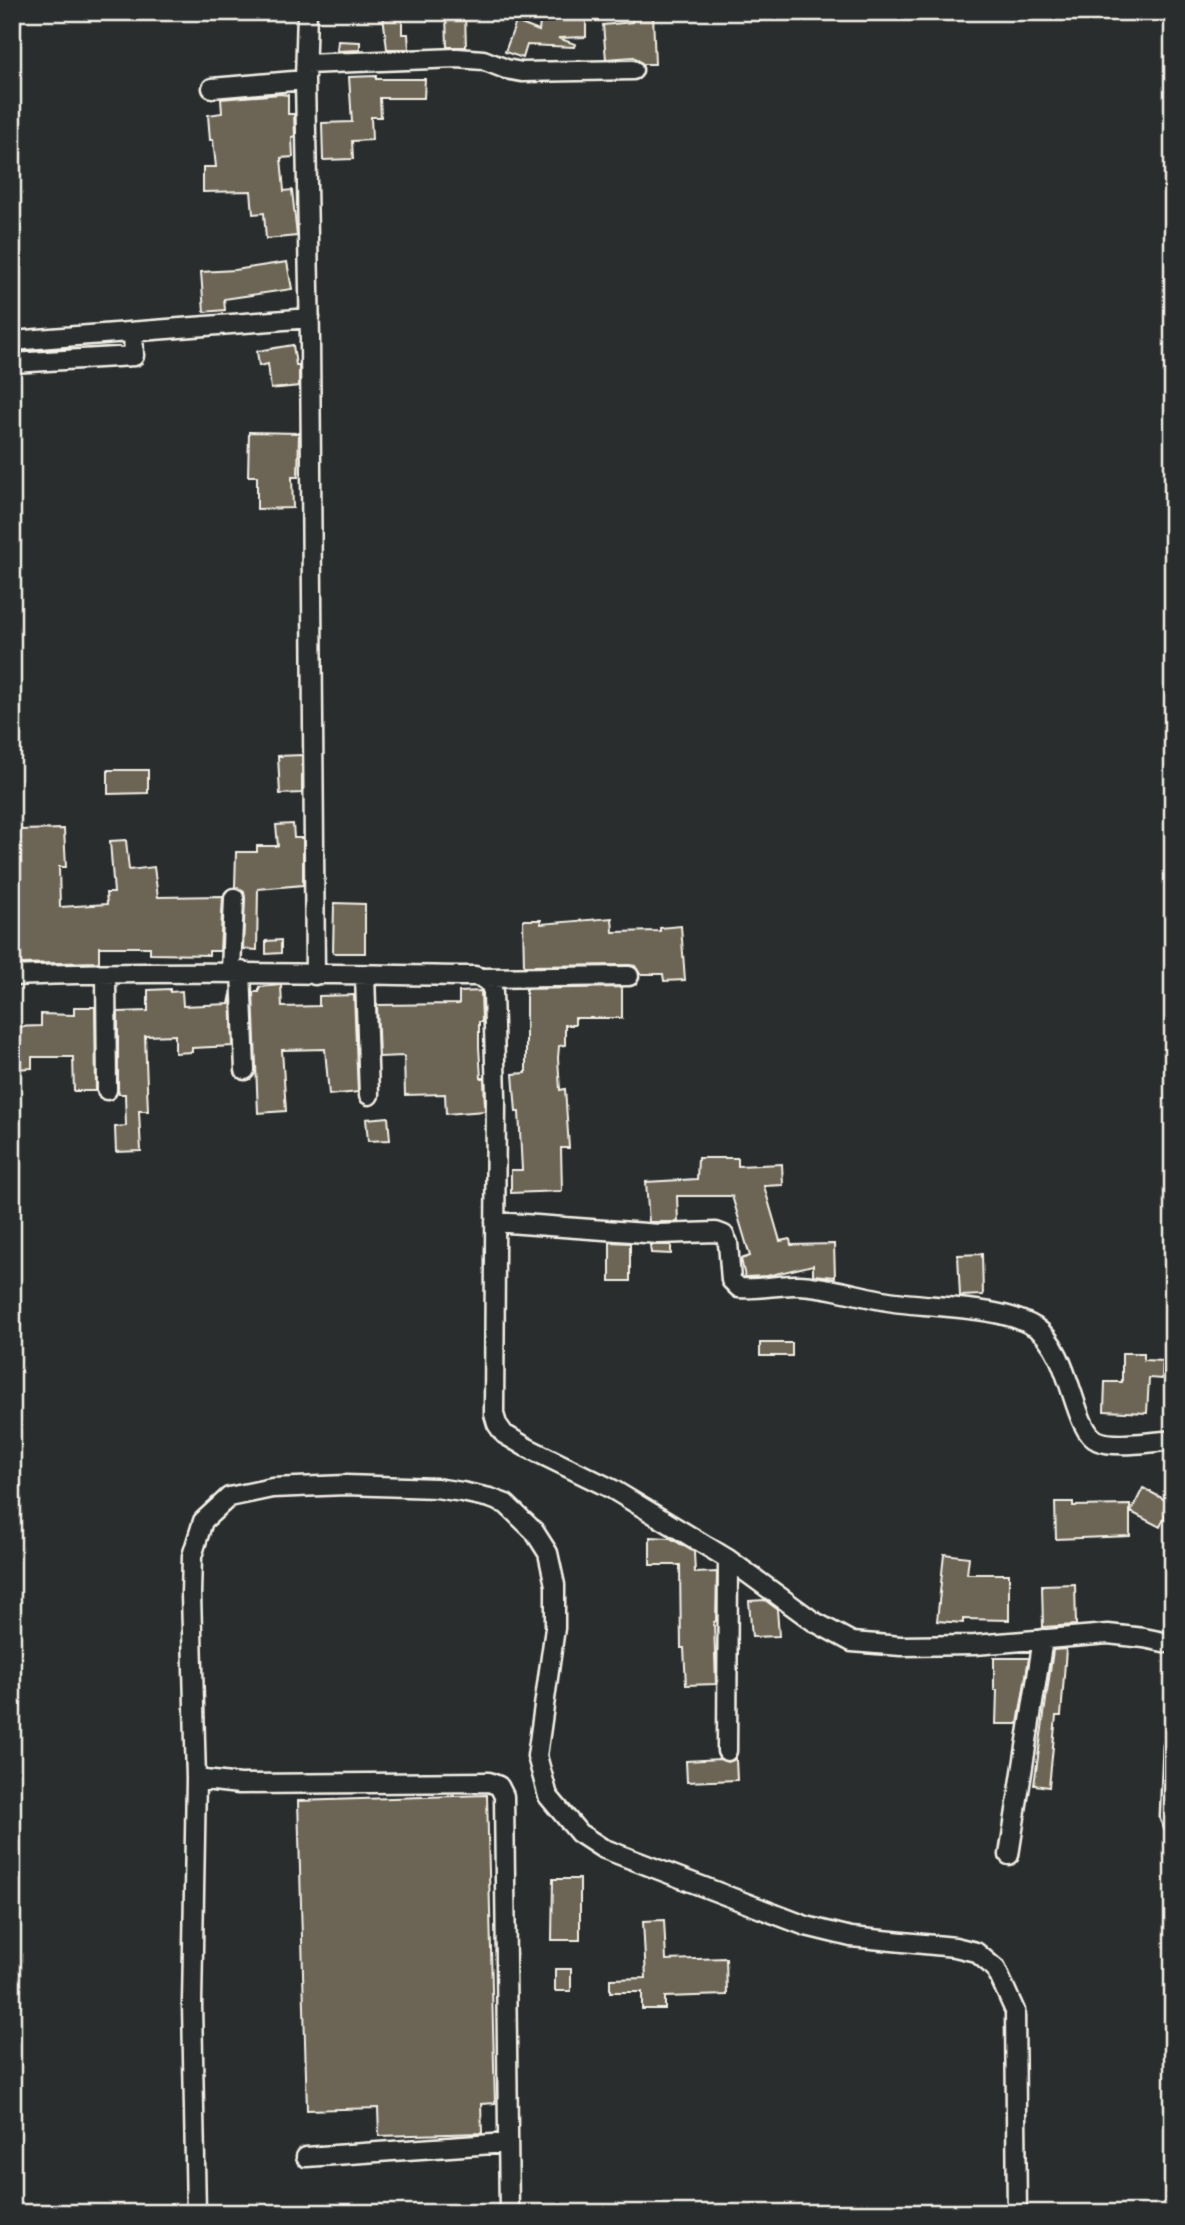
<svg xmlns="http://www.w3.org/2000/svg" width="1185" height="2225" viewBox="0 0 1185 2225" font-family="'Gochi Hand',sans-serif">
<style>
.building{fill:#6c6554;stroke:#f4f1e8;stroke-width:2}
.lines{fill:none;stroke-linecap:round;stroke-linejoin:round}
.minor-casing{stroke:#f4f1e8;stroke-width:23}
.minor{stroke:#2a2d2e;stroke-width:18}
</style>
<rect width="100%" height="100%" fill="#2a2d2e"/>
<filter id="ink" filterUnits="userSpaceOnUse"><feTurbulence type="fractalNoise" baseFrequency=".0143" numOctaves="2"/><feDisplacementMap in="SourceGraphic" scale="14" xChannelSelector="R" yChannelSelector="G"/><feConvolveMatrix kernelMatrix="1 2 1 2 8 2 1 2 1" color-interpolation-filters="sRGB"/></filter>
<g filter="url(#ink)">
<path class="building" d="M 563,12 L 586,12 L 586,37 L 558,38 L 575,44 L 574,47 L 527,45 L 523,58 L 505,52 L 516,22 L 539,31 L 541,13 Z
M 446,14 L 465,14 L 466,47 L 447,47 Z
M 383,15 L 402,15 L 402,34 L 408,34 L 409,49 L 387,49 Z
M 653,15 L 655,64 L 643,64 L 634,57 L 606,59 L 603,25 L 632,22 L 632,16 Z
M 338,41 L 360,42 L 360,50 L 337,51 Z
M 376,76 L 376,79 L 425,79 L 424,98 L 380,98 L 381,117 L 371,117 L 372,140 L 352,141 L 353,159 L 323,160 L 322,123 L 352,122 L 349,77 Z
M 280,94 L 288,95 L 288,114 L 294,114 L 295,136 L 292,137 L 293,157 L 281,158 L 284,191 L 292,190 L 297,236 L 266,239 L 264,213 L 253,214 L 251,191 L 203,192 L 203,167 L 216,167 L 213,140 L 210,140 L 208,115 L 222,113 L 221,99 Z
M 287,262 L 292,289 L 224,299 L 225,310 L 204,312 L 201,272 L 235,270 Z
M 293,345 L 296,365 L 299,365 L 299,386 L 271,389 L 268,364 L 259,366 L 257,351 Z
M 249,432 L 299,433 L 298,477 L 292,477 L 293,508 L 257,509 L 257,476 L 248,476 Z
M 302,755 L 302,793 L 280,794 L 278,756 Z
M 108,770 L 148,770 L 148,793 L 108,794 Z
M 293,824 L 294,838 L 303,838 L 303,885 L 258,889 L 257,950 L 243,949 L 245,898 L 244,892 L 235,887 L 236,852 L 257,852 L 257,846 L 278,846 L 276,825 Z
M 64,829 L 66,867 L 59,867 L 60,907 L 107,904 L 106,893 L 114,893 L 110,841 L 126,840 L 129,870 L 154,867 L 158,897 L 223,896 L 220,951 L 209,951 L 209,955 L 150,954 L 150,947 L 99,947 L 99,962 L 20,964 L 18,830 Z
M 334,903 L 365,904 L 365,953 L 333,953 Z
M 612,918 L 613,932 L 660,931 L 660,928 L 681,926 L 685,980 L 664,981 L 663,974 L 640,974 L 635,966 L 629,965 L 524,966 L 523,920 L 541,920 L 541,924 Z
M 281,940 L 281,953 L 266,954 L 266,941 Z
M 281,985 L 282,1007 L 319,1006 L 319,996 L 354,995 L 358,1092 L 329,1095 L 325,1049 L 282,1050 L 286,1111 L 258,1113 L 253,992 L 259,992 L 259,987 Z
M 622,987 L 622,1018 L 575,1018 L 575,1025 L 565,1025 L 565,1045 L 559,1046 L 558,1058 L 560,1090 L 565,1089 L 569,1148 L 561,1148 L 562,1191 L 511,1193 L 511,1170 L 522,1170 L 519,1112 L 516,1112 L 513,1074 L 526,1073 L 526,989 Z
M 170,989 L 170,992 L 182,991 L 183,1006 L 229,1004 L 231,994 L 233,1046 L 192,1048 L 192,1052 L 175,1053 L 175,1035 L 145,1036 L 148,1111 L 139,1111 L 141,1151 L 116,1152 L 115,1127 L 126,1126 L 125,1094 L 119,1094 L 118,1090 L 118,1012 L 148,1011 L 148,990 Z
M 481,991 L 482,1022 L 479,1022 L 479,1047 L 481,1078 L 484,1078 L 485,1111 L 446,1114 L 445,1094 L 405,1095 L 404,1056 L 379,1057 L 377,1005 L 459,1004 L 459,992 Z
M 74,1007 L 95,1007 L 96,1091 L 74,1091 L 73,1057 L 32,1057 L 32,1068 L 12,1069 L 12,1027 L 41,1026 L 41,1014 L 74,1015 Z
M 388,1117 L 390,1140 L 368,1141 L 366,1119 Z
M 698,1158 L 738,1158 L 738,1166 L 782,1164 L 783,1185 L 764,1186 L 780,1241 L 790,1239 L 791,1245 L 834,1244 L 835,1277 L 813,1275 L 813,1265 L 767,1276 L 745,1277 L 741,1259 L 750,1256 L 732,1196 L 677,1196 L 678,1222 L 649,1222 L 646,1182 L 697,1179 Z
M 610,1242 L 630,1243 L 630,1281 L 610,1281 Z
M 650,1245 L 671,1245 L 671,1254 L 651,1253 Z
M 982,1254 L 983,1295 L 960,1296 L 958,1255 Z
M 760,1343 L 792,1343 L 792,1356 L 760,1356 Z
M 1122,1353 L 1144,1353 L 1144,1360 L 1163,1361 L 1162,1379 L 1149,1378 L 1147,1413 L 1104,1411 L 1105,1382 L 1122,1382 Z
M 1143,1488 L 1171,1503 L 1160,1527 L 1131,1512 Z
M 1055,1502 L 1073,1502 L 1073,1506 L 1130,1505 L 1130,1536 L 1056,1539 Z
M 650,1537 L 670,1538 L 694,1552 L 695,1573 L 717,1572 L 716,1621 L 714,1622 L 716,1684 L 686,1685 L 684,1648 L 681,1648 L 680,1565 L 650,1565 Z
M 944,1554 L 969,1557 L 967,1574 L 1009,1574 L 1009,1620 L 963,1619 L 963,1623 L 937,1621 Z
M 1075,1584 L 1076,1625 L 1043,1627 L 1042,1585 Z
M 765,1600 L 777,1609 L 779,1636 L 752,1637 L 749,1601 Z
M 1066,1649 L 1061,1716 L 1056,1716 L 1049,1787 L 1034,1785 L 1053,1650 Z
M 994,1658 L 1029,1658 L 1018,1724 L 996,1724 L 997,1690 L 994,1690 Z
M 720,1759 L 728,1762 L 736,1759 L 737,1780 L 687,1782 L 686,1761 Z
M 487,1795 L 495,2103 L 481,2104 L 482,2133 L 379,2136 L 378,2108 L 307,2110 L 298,1801 Z
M 553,1879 L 580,1879 L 580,1940 L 552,1940 Z
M 664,1920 L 666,1960 L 726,1958 L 727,1995 L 665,1997 L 665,2009 L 642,2009 L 642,1992 L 610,1992 L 610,1979 L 646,1978 L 643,1921 Z
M 555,1969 L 571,1969 L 571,1991 L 555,1991 Z"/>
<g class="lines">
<g class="minor-casing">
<path id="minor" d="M 307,12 L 305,80 L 310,340 L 315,975
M 306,64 L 457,58 L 483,60 L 506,69 L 522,72 L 633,70
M 212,88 L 305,80
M 12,341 L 310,318
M 12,363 L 134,356 L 133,332
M 231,971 L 234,898
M 241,971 L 245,1070
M 106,974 L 107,1090
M 365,975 L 369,1095
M 12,976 C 167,970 321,974 475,976 C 485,978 490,981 493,992 L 496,1097 L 494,1414 L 497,1424 L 504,1434 L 526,1447 L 612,1489 L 728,1559 L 813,1621 L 852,1642 L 901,1646 L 975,1645 L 1108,1634 L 1144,1638 L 1173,1644
M 484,978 L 629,976
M 495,1222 L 659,1234 L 716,1232 L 724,1235 L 728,1243 L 731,1280 L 739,1288 C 759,1290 779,1284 798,1285 C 828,1286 858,1296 888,1301 C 929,1308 999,1305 1035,1327 C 1072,1351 1072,1430 1098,1441 C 1115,1448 1154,1442 1173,1440
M 1173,1747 L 1170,1817 L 1173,1823
M 727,1751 L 728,1559
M 196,1779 L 192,2004 L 196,2213
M 1009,1855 L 1043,1639
M 306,2157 L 507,2143
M 509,2213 L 504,1796 L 499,1786 L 489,1782 L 239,1784 L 196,1779 L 191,1594 L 192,1556 L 203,1521 L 229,1497 L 272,1488 L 346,1485 L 436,1488 L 462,1492 L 490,1498 L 506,1504 L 534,1531 L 548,1553 L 555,1585 L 555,1628 L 537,1756 L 548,1796 L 579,1833 L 602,1848 L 806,1926 L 851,1937 L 955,1947 L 976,1952 L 996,1969 L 1015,2011 L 1017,2213"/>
</g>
<use href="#minor" class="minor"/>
</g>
</g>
<rect width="1185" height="2225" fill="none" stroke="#2a2d2e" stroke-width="42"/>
<rect x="21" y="21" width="1143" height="2183" fill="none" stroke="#f4f1e8" stroke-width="2.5" filter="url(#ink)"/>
</svg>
